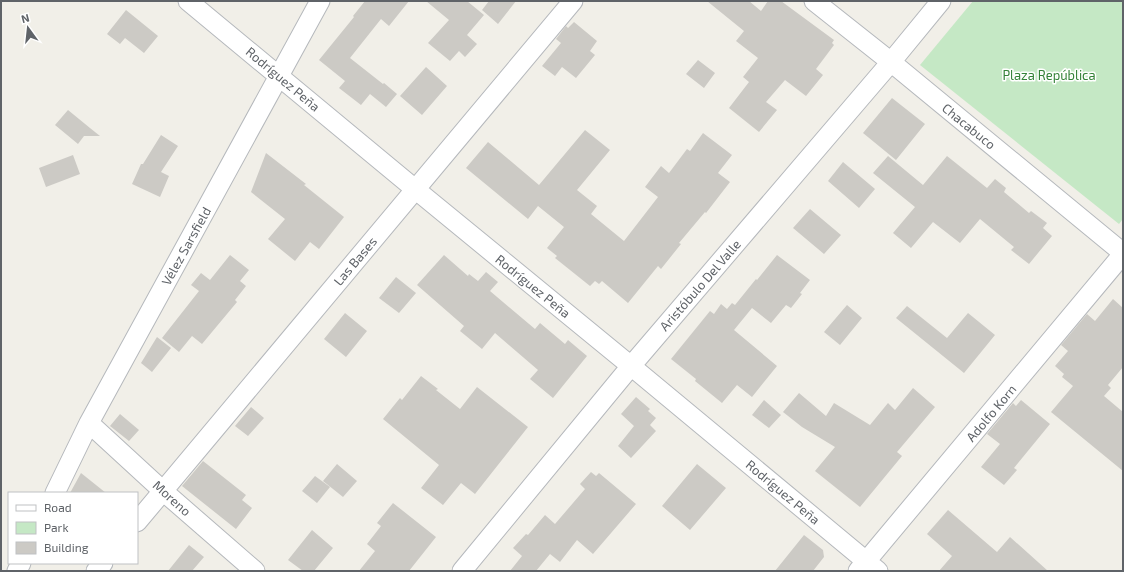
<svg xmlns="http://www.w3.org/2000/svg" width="1124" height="572" viewBox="0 0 1124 572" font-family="'Exo 2',sans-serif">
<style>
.green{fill:#c5e8c5}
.building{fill:#cccac5}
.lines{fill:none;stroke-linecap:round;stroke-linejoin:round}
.minor-casing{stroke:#b5b8bc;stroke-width:21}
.minor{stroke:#fff;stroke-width:19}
.labels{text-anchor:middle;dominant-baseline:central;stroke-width:3;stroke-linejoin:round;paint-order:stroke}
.park-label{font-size:13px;fill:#348238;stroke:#fff}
.street-label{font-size:13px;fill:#5f6368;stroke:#fff}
</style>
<rect width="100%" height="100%" fill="#f1efe8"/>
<path class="green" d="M 973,1 L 1123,1 L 1123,219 L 1119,224 L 920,65 Z"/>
<path class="building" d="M 365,1 L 409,1 L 389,26 L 381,19 L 350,58 L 383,84 L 384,83 L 397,94 L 386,107 L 370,94 L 361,105 L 339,88 L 345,81 L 319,60 L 354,17 L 353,16 Z
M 426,1 L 467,1 L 484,15 L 467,35 L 477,44 L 465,57 L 459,51 L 450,61 L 428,43 L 449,20 Z
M 489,1 L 516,1 L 498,24 L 482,10 Z
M 707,1 L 749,1 L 761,11 L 768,1 L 781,1 L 834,40 L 832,43 L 834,45 L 816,69 L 823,75 L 806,96 L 785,80 L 766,102 L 777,110 L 759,132 L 729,108 L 749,82 L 743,77 L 758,58 L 736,41 L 744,31 Z
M 126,10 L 158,36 L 144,53 L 125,38 L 120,44 L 107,34 Z
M 574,22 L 597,41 L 590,51 L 595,55 L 576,78 L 562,67 L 555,76 L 542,66 L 561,43 L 556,39 L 566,26 L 568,28 Z
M 698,60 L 715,73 L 704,88 L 686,74 Z
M 426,67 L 447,86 L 422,115 L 400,96 Z
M 892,98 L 925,124 L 896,160 L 863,133 Z
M 68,110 L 90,128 L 100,136 L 84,136 L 78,144 L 55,125 Z
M 585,130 L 610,150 L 577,190 L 597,206 L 591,214 L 624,241 L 658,197 L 645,187 L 661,166 L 669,173 L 687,149 L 690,151 L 703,133 L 732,155 L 718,173 L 730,182 L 706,213 L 705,212 L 679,243 L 681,244 L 661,269 L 658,266 L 628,303 L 602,281 L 599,284 L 595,281 L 590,286 L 555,258 L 557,256 L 547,248 L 564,227 L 538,206 L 528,219 L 466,168 L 488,142 L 539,185 Z
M 161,135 L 178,146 L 161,172 L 169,176 L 160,197 L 132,184 L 141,164 L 143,164 Z
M 266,153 L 306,184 L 304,185 L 344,217 L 319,249 L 310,242 L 295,261 L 268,239 L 285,219 L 251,192 Z
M 73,155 L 80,174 L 46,187 L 39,168 Z
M 888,156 L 923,185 L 947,156 L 987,188 L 995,179 L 1006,188 L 1004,192 L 1029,213 L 1031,211 L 1047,223 L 1043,228 L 1052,236 L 1029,264 L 1011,250 L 1014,247 L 980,219 L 960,243 L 933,222 L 911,248 L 893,233 L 915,207 L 873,173 Z
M 843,162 L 875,189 L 859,208 L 828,181 Z
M 810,209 L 841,235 L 824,254 L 793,228 Z
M 230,255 L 249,270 L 240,281 L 246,286 L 235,300 L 237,302 L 202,344 L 192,336 L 179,352 L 162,338 L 199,291 L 191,285 L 201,273 L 210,280 Z
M 444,255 L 468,276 L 469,274 L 478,281 L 486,272 L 498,282 L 490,291 L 535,329 L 540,323 L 565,344 L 568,340 L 587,356 L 553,398 L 530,379 L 538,370 L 495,333 L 482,349 L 460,331 L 464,326 L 417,285 Z
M 777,255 L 810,280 L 800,293 L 802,294 L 791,308 L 786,305 L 771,323 L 752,308 L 734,330 L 777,366 L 752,397 L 737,385 L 722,403 L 695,381 L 696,379 L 671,359 L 710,311 L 714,314 L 721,304 L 727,309 L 732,303 L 735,305 L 756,279 L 757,280 Z
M 396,277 L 416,293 L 399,313 L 379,298 Z
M 1113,299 L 1123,308 L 1123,367 L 1108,385 L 1111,388 L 1104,396 L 1123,412 L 1123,471 L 1051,412 L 1073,386 L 1062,377 L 1064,374 L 1055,366 L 1068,351 L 1061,345 L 1087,314 L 1095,321 Z
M 847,305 L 862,318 L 840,345 L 824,332 Z
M 907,306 L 947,338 L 968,313 L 995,335 L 964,373 L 896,318 Z
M 345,313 L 367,331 L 346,357 L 324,339 Z
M 157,337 L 171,348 L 152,372 L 141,363 Z
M 421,376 L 438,389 L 436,390 L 460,409 L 477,387 L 528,427 L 475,494 L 461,483 L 443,505 L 421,488 L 439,465 L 383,419 L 400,398 L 402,400 Z
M 913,388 L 935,407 L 897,452 L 902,456 L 860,507 L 815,471 L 835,447 L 802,427 L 783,412 L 799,393 L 826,416 L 834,403 L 870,425 L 888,403 L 895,410 Z
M 636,397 L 650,409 L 648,411 L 656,418 L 650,425 L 656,431 L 631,458 L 618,446 L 634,426 L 621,414 Z
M 764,400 L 781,415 L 769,428 L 752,415 Z
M 1021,400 L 1050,424 L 1014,468 L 1017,470 L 1004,485 L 981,467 L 1000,444 L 987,434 L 1013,403 L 1016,406 Z
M 251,407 L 264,418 L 248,436 L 235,426 Z
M 120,414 L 139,430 L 129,441 L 110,426 Z
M 203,461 L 246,495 L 242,500 L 252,508 L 236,529 L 182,486 Z
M 337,464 L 357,481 L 343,497 L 323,481 Z
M 697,464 L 726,488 L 690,530 L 662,506 Z
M 591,472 L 596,476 L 599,473 L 636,504 L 593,554 L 577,540 L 560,562 L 550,554 L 536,571 L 510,571 L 522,556 L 513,548 L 526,534 L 528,535 L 545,515 L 555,524 L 585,489 L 580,484 Z
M 81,473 L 106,493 L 70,493 Z
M 315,476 L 330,487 L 317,503 L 302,491 Z
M 393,503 L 436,537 L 409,571 L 359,571 L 375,551 L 367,544 L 381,526 L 377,523 Z
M 948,510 L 997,552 L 1010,537 L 1048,571 L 939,571 L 952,556 L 927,534 Z
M 312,530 L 333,548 L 314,571 L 303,571 L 288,560 Z
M 804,535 L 823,550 L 824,557 L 813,571 L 775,571 Z
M 189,545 L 204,557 L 192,571 L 168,571 Z"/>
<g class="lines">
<g class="minor-casing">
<path id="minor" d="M 188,1 L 415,189 L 631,366 L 878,571
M 814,1 L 891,62 L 1123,253
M 89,423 L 163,491 L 255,571
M 55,493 L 89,423 L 320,1
M 137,522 L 573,1
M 17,571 L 21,563
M 96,571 L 103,563
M 462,571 L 631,366 L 891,62 L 941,1
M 858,571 L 1123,254"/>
</g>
<use href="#minor" class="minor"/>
</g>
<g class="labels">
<g class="park-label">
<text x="1049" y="75">Plaza República</text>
</g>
<g class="street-label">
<text transform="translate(283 79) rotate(40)">Rodríguez Peña</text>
<text transform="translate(969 126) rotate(39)">Chacabuco</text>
<text transform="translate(186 246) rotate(-61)">Vélez Sarsfield</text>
<text transform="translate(355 261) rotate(-50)">Las Bases</text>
<text transform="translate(700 285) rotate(-49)">Aristóbulo Del Valle</text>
<text transform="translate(533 286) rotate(39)">Rodríguez Peña</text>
<text transform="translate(991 413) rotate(-50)">Adolfo Korn</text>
<text transform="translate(783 492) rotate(40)">Rodríguez Peña</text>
<text transform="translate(172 498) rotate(42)">Moreno</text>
</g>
</g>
<rect width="1124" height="572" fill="none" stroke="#5f6368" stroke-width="4"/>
<rect x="8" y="492" width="130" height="72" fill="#ffffff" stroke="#bfc1c3"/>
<rect x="16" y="505" width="20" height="6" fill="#ffffff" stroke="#bfc1c3"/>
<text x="44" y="512" font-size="12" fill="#5f6368">Road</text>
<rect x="16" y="522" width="20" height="12" fill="#c5e8c5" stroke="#bfc1c3"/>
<text x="44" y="532" font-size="12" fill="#5f6368">Park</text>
<rect x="16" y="542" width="20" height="12" fill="#cccac5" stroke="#bfc1c3"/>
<text x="44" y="552" font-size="12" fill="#5f6368">Building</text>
<g transform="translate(28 28) rotate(345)" stroke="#ffffff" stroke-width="3" paint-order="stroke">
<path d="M0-3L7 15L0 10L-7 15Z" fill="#5f6368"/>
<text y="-6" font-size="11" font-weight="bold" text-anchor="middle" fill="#5f6368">N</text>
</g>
</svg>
